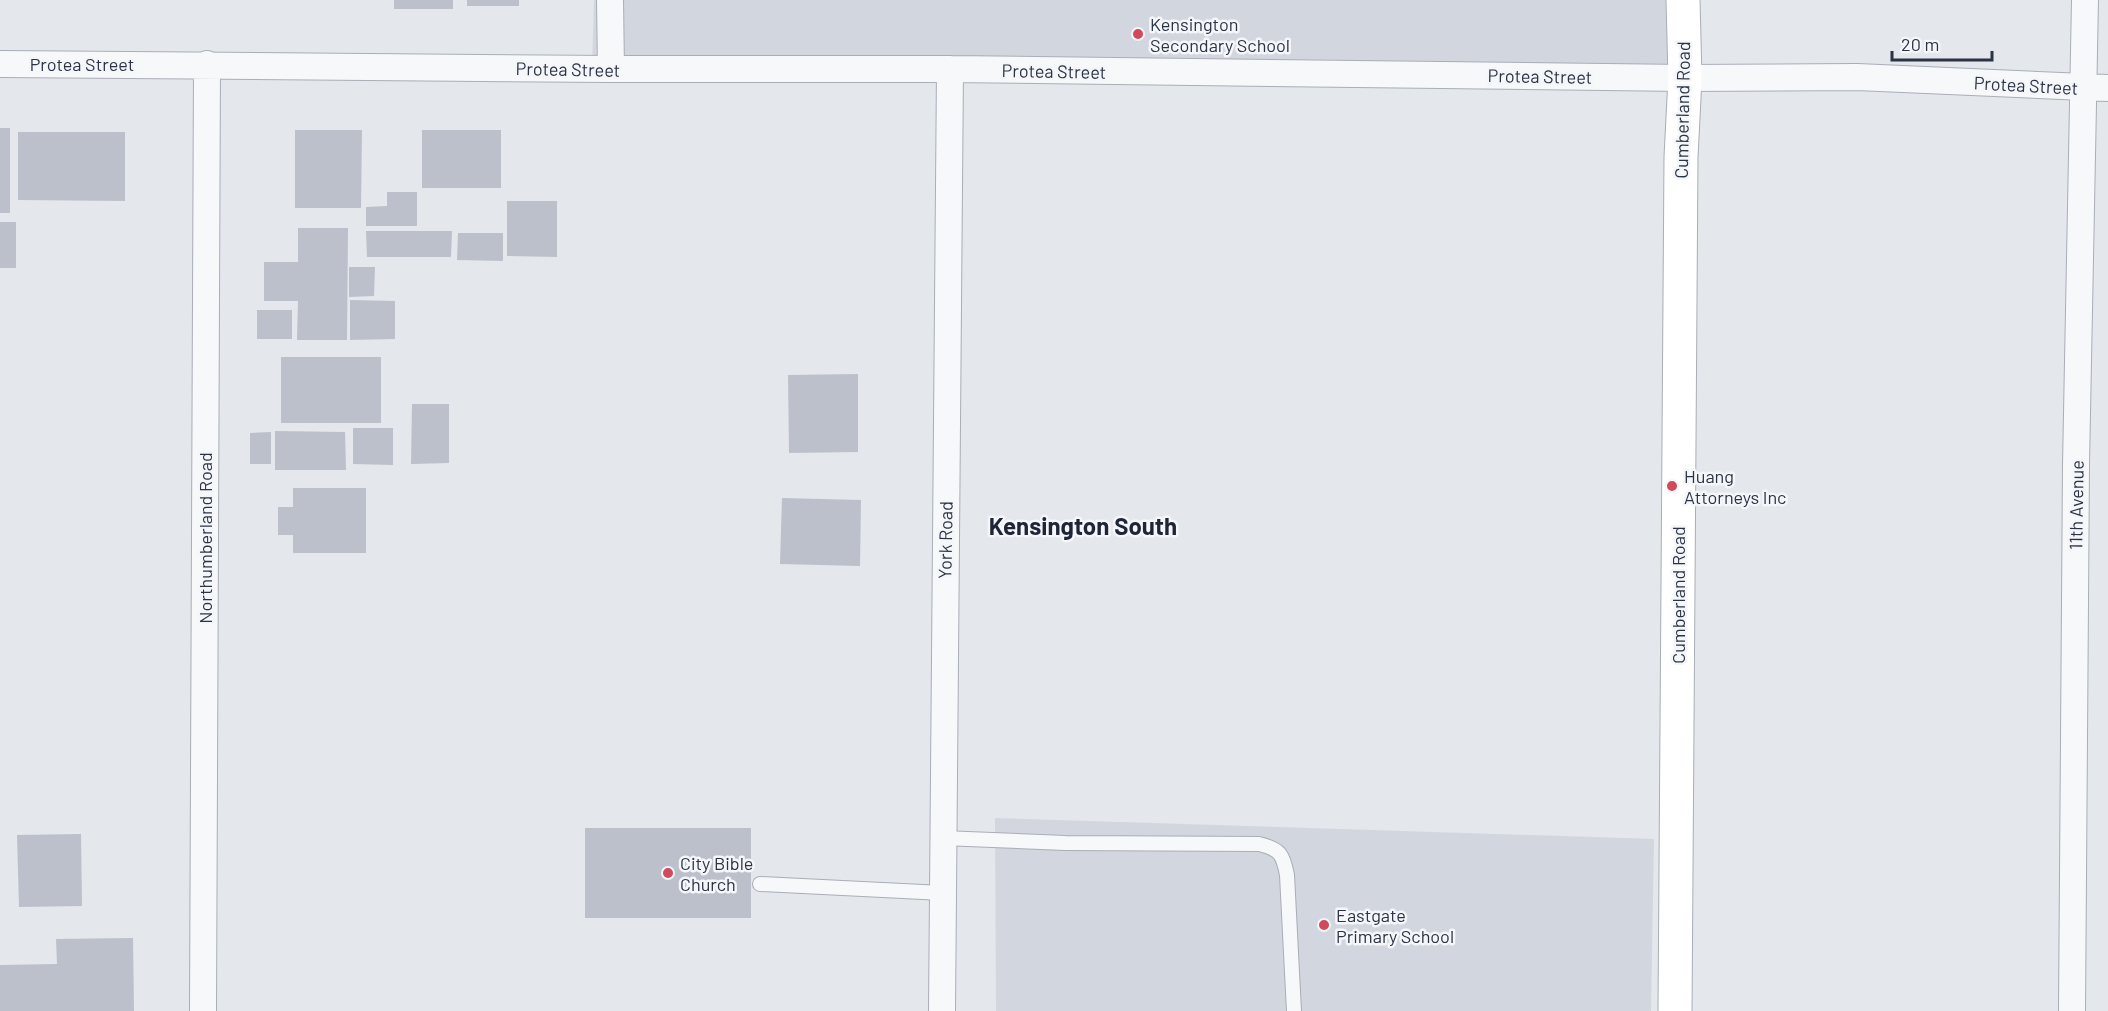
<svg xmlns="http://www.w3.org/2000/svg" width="2108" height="1011" viewBox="0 0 2108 1011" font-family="Barlow,sans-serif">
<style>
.built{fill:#d2d6de}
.building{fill:#bbc0ca}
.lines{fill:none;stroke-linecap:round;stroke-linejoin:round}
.lane-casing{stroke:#a9aeb7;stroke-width:16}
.street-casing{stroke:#a9aeb7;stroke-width:28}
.secondary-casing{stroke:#a9aeb7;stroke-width:35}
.lane{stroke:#f7f8fa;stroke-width:14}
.street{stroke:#f7f8fa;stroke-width:26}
.secondary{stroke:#fff;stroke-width:33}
.poi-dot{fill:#d1495b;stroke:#f4f6f9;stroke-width:2}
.labels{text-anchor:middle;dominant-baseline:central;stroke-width:5;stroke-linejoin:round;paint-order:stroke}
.poi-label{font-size:18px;fill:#2b3445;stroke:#f4f6f9;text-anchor:start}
.street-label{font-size:18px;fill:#2b3445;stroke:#f4f6f9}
.district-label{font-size:24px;font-weight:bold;fill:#1d2536;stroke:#f4f6f9}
</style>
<rect width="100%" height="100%" fill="#e4e7ec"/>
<path class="built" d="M 594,0 L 1682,0 L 1682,85 L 592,68 Z
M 995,818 L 1654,839 L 1651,1011 L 996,1011 Z"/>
<path class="building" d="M 394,0 L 453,0 L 453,9 L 394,9 Z
M 467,0 L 519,0 L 519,6 L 467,6 Z
M 0,128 L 10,128 L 10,213 L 0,213 Z
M 295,130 L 362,130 L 361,208 L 295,208 Z
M 422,130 L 501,130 L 501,188 L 422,188 Z
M 18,132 L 125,132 L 125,201 L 18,200 Z
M 387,192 L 417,192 L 417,226 L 366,226 L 366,207 L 387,206 Z
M 507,201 L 557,201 L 557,257 L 507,256 Z
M 0,222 L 16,222 L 16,268 L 0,268 Z
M 298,228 L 348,228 L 347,340 L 297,340 L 298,301 L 264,301 L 264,262 L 298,262 Z
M 366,231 L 452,231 L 451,257 L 367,257 Z
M 458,233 L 503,233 L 503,261 L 457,260 Z
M 349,267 L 375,267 L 374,296 L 349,297 Z
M 350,300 L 395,301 L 395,339 L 350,340 Z
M 257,310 L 292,310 L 292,339 L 257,339 Z
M 281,357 L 381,357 L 381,423 L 281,423 Z
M 858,374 L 858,452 L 789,453 L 788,375 Z
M 412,404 L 449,404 L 449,463 L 411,464 Z
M 353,428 L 393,428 L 393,465 L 353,464 Z
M 275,431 L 345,432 L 346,470 L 275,470 Z
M 271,432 L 271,464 L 250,464 L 250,433 Z
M 293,488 L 366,488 L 366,553 L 293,553 L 293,535 L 278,535 L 278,507 L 293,507 Z
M 782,498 L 861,500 L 860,566 L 780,564 Z
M 585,828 L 751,828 L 751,918 L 585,918 Z
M 81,834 L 82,906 L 19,907 L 17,835 Z
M 133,938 L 134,1011 L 0,1011 L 0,965 L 57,964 L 56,939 Z"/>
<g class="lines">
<g class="lane-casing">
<path id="lane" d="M 942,838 L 1065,843 L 1259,844 C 1280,849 1283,854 1287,875 L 1294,1011
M 760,884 L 943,893"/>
</g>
<g class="street-casing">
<path id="street" d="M 610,0 L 611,69
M 0,64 L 611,69 L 950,69 L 1685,78 L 1857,77 L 2108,88
M 203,1011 L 207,64
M 942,1011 L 950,69
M 2072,1011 L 2076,465 L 2085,0"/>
</g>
<g class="secondary-casing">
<path id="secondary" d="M 1675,1011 L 1681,157 L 1685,78 L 1683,0"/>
</g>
<use href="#lane" class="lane"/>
<use href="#street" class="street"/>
<use href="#secondary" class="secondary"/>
</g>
<g class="poi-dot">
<circle cx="1138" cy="34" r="6"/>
<circle cx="1672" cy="486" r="6"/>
<circle cx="668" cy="873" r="6"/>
<circle cx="1324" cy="925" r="6"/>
</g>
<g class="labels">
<g class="poi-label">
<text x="1150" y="24">Kensington<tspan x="1150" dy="21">Secondary School</tspan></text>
<text x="1684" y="476">Huang<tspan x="1684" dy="21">Attorneys Inc</tspan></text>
<text x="680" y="863">City Bible<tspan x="680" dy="21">Church</tspan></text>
<text x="1336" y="915">Eastgate<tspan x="1336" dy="21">Primary School</tspan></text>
</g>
<g class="street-label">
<text x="82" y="64">Protea Street</text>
<text transform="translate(568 69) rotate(1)">Protea Street</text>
<text transform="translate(1054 71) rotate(1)">Protea Street</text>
<text transform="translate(1540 76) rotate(1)">Protea Street</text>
<text transform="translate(2026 85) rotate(3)">Protea Street</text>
<text transform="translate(1682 110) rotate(-89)">Cumberland Road</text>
<text transform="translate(2076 505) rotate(-89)">11th Avenue</text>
<text transform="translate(205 538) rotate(-90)">Northumberland Road</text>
<text transform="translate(945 540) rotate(-89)">York Road</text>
<text transform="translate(1678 595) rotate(-90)">Cumberland Road</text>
</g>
<g class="district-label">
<text x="1083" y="525">Kensington South</text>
</g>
</g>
<path d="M1892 51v9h100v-9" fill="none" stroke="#2b3445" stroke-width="3"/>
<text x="1901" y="51" font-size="18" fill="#2b3445" stroke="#f4f6f9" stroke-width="4.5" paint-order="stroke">20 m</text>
</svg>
